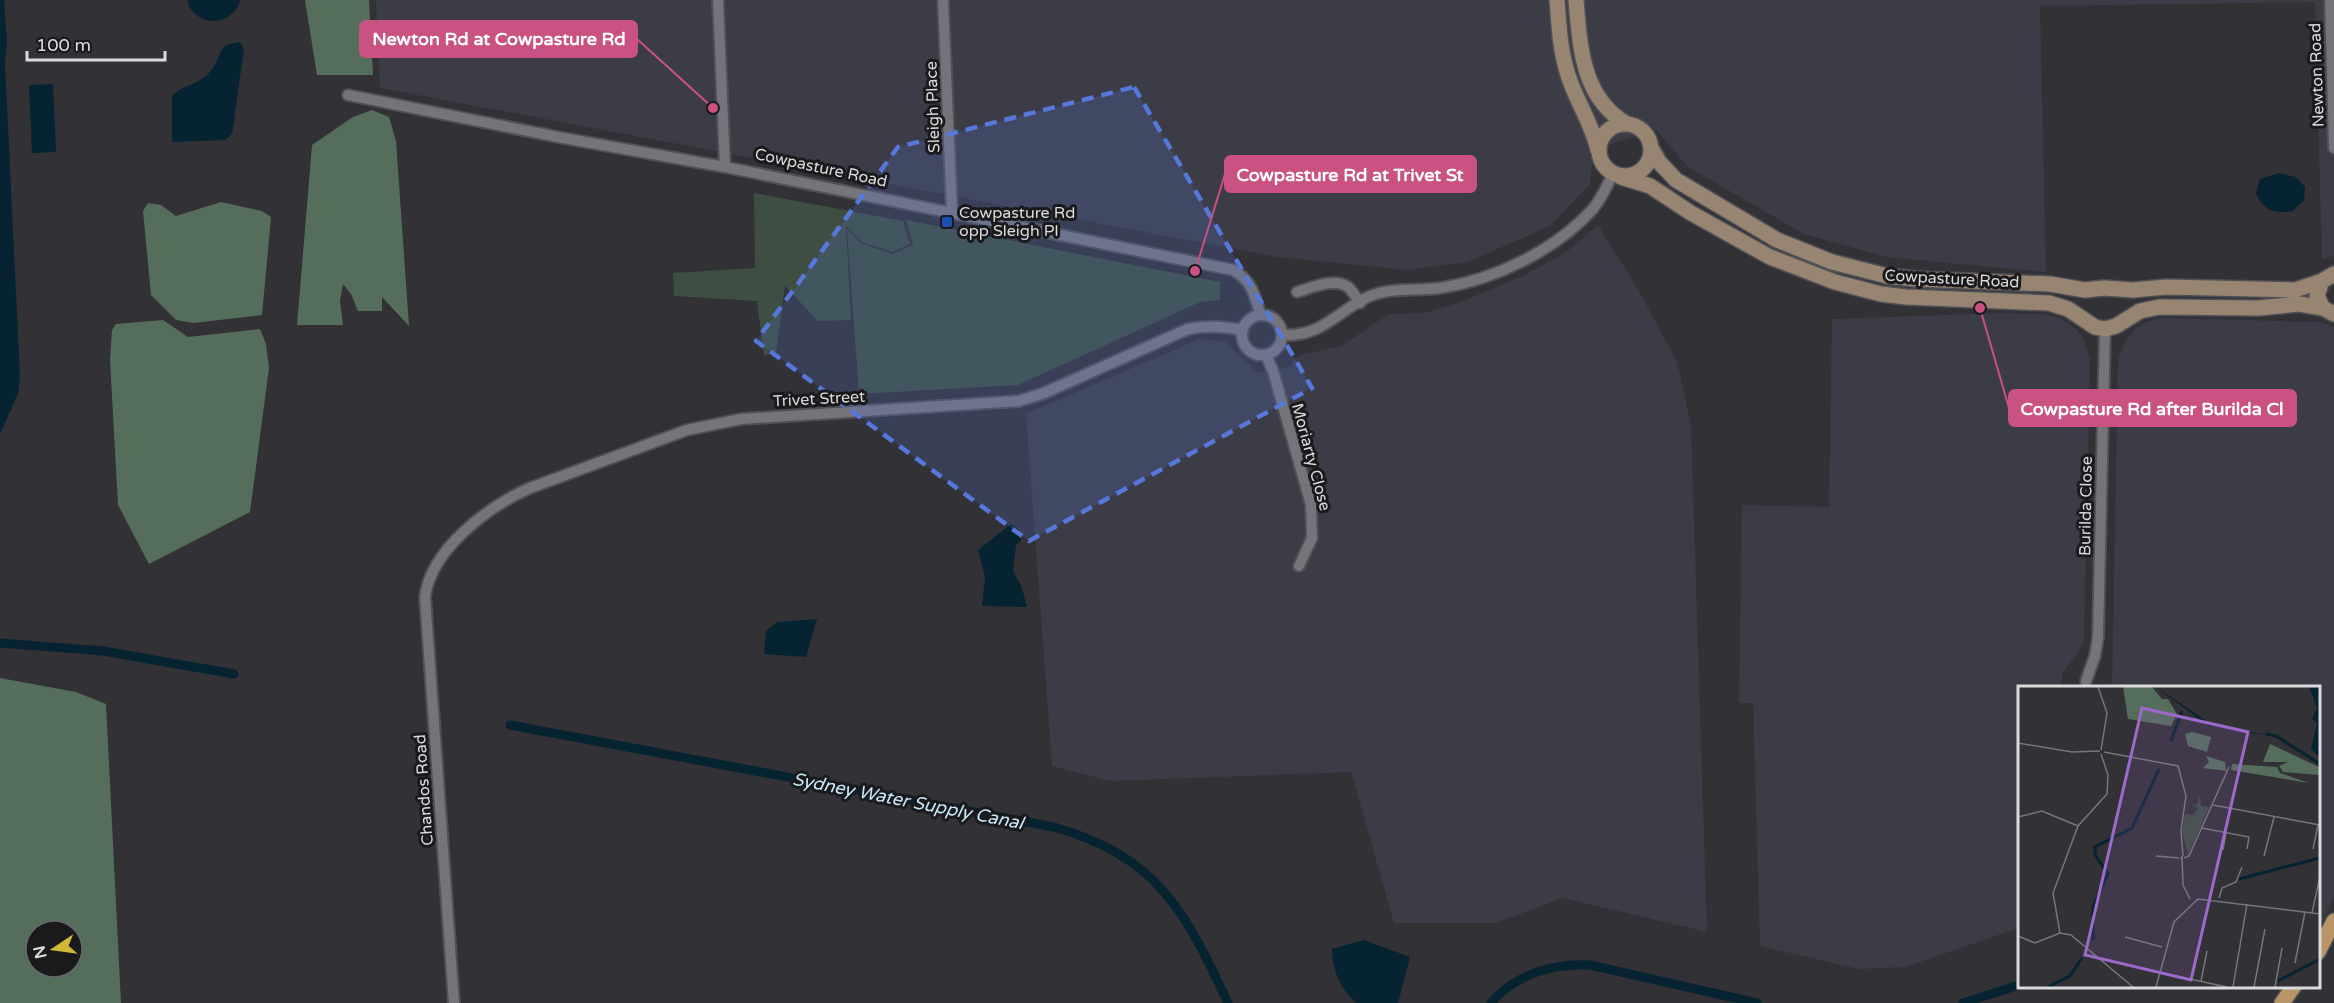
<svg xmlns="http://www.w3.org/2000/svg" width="2334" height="1003" viewBox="0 0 2334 1003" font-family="'Varela Round',sans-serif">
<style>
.built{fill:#3c3c46}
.green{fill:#3e4e42}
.forest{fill:#546e5b;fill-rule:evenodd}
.water{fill:#062331}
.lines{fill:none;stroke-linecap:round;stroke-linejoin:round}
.canal{stroke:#062331;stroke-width:9}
.street-casing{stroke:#4f4f54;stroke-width:14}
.secondary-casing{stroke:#4f4f54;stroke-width:18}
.primary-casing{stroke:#4f4f54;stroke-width:18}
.street{stroke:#75747a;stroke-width:10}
.secondary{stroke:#978571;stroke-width:15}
.primary{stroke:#b99669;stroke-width:15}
.marked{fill:#5678da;fill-opacity:0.2;stroke:#5678da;stroke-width:4.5;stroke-dasharray:12 8;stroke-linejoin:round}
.transit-dot{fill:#1a4fb4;stroke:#1a191c;stroke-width:2}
.labels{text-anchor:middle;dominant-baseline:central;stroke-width:6;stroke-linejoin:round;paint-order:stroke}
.street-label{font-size:16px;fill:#dbdbde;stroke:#1a191c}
.poi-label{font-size:16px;fill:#dbdbde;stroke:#1a191c;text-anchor:start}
.water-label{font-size:18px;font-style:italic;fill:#c7e8fc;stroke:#1a191c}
.inset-river{fill:none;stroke:#062331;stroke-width:3}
.inset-road{fill:none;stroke:#767579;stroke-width:1.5}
.view{fill:#9d69ca;fill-opacity:0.15;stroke:#9d69ca;stroke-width:3}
.inset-edge{fill:none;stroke:#dbdbde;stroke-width:3}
.leader{fill:none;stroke:#ca5282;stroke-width:2}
.callout-dot{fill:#ca5282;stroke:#1a191c;stroke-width:2}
.callout{fill:#ca5282;stroke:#ca5282;stroke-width:2}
.callout-label{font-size:18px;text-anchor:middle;font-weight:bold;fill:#fff}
</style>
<rect width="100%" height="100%" fill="#323136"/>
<path class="built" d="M 376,0 L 2334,0 L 2334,256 L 2322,259 L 2315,2 L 2040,6 L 2046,272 L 1886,257 L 1804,234 L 1688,167 L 1656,130 L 1594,149 L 1590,184 L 1550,226 L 1468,262 L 1408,270 L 1277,257 L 380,88 Z
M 1598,225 L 1639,291 L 1677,362 L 1691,425 L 1707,932 L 1563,898 L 1496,923 L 1394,923 L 1351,772 L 1110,781 L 1052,766 L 1026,414 L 1199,339 L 1225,341 L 1258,373 L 1290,366 L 1293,360 L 1300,355 L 1342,346 L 1388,314 L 1424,313 L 1461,302 L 1525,275 L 1566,252 Z
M 2000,313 L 2044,314 L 2060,318 L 2076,329 L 2083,338 L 2090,359 L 2084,640 L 2079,652 L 2063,672 L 2060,688 L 2019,688 L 2019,928 L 1905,967 L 1859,969 L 1760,946 L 1753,703 L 1739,703 L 1742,505 L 1829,507 L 1832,319 Z
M 2163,318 L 2320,322 L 2334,327 L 2334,895 L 2318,931 L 2318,688 L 2112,688 L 2118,361 L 2124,343 L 2136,328 L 2146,322 Z"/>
<path class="green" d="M 754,193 L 903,221 L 910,244 L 892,252 L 862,242 L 846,226 L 851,320 L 818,321 L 785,286 L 776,352 L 764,356 L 757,301 L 674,296 L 673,273 L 755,268 Z
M 906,220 L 1220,282 L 1220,300 L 1200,302 L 1018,385 L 859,394 L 847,229 L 861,243 L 892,254 L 913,245 Z"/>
<path class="forest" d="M 305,0 L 369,0 L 373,75 L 317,75 Z
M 372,110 L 389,117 L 396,141 L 409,326 L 382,297 L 382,311 L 358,311 L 351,294 L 343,284 L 340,301 L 343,325 L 297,325 L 312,145 L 353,117 Z
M 221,202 L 262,211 L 271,217 L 262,315 L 194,323 L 176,320 L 151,295 L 143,211 L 148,203 L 161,205 L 176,216 Z
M 163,320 L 188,337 L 260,329 L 266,344 L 269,368 L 250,512 L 149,564 L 118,505 L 110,360 L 112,330 L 116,324 Z
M 0,678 L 76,692 L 106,704 L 121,1003 L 0,1003 ZM 36,931 L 72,931 L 72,967 L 36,967 Z"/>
<path class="water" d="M 0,0 L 4,0 L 7,42 L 5,64 L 20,377 L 18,394 L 0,434 Z
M 187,0 L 240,0 C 233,28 194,28 187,0 Z
M 240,42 L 244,49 L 232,134 L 225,140 L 172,142 L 172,96 C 182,85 198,85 209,73 C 224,57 214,44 240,42 Z
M 53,84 L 56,152 L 32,153 L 29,85 Z
M 2279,173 L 2296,177 L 2305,187 L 2304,200 L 2293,211 C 2275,214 2263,211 2256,193 L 2260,179 Z
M 1011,524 L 1018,528 L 1021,540 L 1016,545 L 1013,570 L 1022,588 L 1027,607 L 982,606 L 985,577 L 978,550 Z
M 817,619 L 806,657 L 764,654 L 766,631 L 777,622 Z
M 1364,940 L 1410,957 L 1398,1003 L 1356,1003 C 1340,987 1332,971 1332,949 Z"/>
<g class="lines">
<path class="canal" d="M 0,643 L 103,651 L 234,674
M 510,725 L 1054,827 C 1158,857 1185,911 1228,1003
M 1491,1003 C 1515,974 1554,963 1590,965 L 1757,1003
M 1963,1003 L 2019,985"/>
<g class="street-casing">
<path id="street" d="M 718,0 L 725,167
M 943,0 L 952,213
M 2330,0 L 2334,148
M 348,95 L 563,138 L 725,167 L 1233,270 C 1251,280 1255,294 1260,314
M 1297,292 C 1311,288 1334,277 1348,287 C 1353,291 1356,298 1360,303
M1242 335a20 20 0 1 1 40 0a20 20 0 1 1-40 0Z
M 1282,335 C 1322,337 1336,312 1368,297 C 1389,287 1417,291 1440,288 C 1495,280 1555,250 1592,210 C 1601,200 1607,186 1613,174
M 1266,355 L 1273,371 L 1311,505 L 1312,538 L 1299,566
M 2086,681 L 2095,656 L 2098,637 L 2105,329
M 454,1003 L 425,597 C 431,549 489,506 530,488 L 687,430 L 741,419 L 1019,401 L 1044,393 L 1188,329 C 1207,325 1223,326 1242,330"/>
</g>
<g class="secondary-casing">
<path id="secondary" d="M 1557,0 C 1559,25 1560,51 1568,75 C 1576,101 1592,123 1598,150
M 1576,0 C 1580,47 1582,98 1627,124
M1599 150a26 26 0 1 1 52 0a26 26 0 1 1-52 0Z
M 1651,148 L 1660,163 L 1676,180 L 1777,240 L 1832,262 L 1887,276 L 1916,279 L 2050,284 L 2085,290 L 2104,288 L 2133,290 L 2166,287 L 2295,290 L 2322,281
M 1621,177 L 1650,186 L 1691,213 L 1770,257 L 1835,282 L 1881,294 L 1906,297 L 2049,303 L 2068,309 L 2095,327 L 2105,329 L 2116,326 L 2140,311 L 2159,307 L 2259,308 L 2299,304 L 2323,308
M 2334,274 L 2322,281 L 2317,296 L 2323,308 L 2334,314"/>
</g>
<g class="primary-casing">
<path id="primary" d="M 2318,952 L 2334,921
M 2282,1003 L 2294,986"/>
</g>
<use href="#street" class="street"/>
<use href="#secondary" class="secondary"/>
<use href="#primary" class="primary"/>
</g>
<path class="marked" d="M 1134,87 L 1312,388 L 1029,541 L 756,341 L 898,147 Z"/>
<rect class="transit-dot" x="941" y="216" width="12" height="12" rx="3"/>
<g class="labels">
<g class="street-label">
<text transform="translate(2317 75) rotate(-92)">Newton Road</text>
<text transform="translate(933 107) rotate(-92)">Sleigh Place</text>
<text transform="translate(821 168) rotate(12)">Cowpasture Road</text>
<text transform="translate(1952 279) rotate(3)">Cowpasture Road</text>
<text transform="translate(819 399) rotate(-3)">Trivet Street</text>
<text transform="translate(1311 457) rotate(75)">Moriarty Close</text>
<text transform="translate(2086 506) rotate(-89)">Burilda Close</text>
<text transform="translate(424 790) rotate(-94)">Chandos Road</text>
</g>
<g class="poi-label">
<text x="959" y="213">Cowpasture Rd<tspan x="959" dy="18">opp Sleigh Pl</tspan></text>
</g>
<g class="water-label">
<text transform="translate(908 801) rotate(11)">Sydney Water Supply Canal</text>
</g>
</g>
<g transform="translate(2018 686)">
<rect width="302" height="302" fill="#323136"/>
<path d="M 182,110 L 183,120 L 191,121 L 170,169 L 164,145 L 167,128 L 175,129 L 180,122 L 173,118 L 179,119 Z" fill="#3e4e42"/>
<path d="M 105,1 L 134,1 L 144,13 L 150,13 L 159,28 L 153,40 L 110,33 ZM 174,46 L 193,51 L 189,66 L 170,60 L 167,48 ZM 252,58 L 301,81 L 301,89 L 265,86 L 261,80 L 270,76 L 245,76 ZM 188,70 L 207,76 L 208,85 L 185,82 L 191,76 ZM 214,78 L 259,81 L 262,87 L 291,97 L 213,84 Z" fill="#546e5b"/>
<path d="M 138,1 L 190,36 L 251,50 L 189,39 ZM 291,1 L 301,1 L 301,71 L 293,63 L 299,37 L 294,33 L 299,22 Z" fill="#062331"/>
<path class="inset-river" d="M 248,48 L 258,50 L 302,78M 153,55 L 164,25M 221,193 L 302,172M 75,254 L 75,221 L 90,188 L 77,169 L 77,161 L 114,142 L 141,83M 260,295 L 302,273M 30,301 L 52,290 L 64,272"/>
<path class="inset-road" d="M 80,1 L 89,27 L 83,64M 0,57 L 54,66 L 82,65M 86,66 L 160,80 L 168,110 L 163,144 L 165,170M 195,119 L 302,139M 0,131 L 24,125 L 60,140M 184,142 L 231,151 L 229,163M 295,163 L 300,139M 205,164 L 208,146M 138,170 L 161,172M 246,170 L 256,131M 166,172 L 171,170 L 211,81M 163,174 L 164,170 L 165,199 L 172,213M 201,212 L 204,202 L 218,196 L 224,181M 294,227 L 302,190M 42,247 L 35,207 L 60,140 L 89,108 L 90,89 L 83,68M 0,250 L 17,257 L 42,247 L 53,249 L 115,301M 107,251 L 144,261M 277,277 L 287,226M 144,287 L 209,301M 183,295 L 189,265M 138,301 L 156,236 L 180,213 L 302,228M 215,301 L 229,218M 236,301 L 247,243M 257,301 L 264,262"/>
<path class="view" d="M 124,22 L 230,46 L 173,294 L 67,269 Z"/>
<rect width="302" height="302" class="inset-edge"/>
</g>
<path class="leader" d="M713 108L637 39M1195 271L1225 174M1980 308L2009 408"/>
<g class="callout-dot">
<circle cx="713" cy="108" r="6"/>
<circle cx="1195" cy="271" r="6"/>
<circle cx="1980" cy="308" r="6"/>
</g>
<g class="callout">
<rect x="360" y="21" width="277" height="36" rx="6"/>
<rect x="1225" y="156" width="251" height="36" rx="6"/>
<rect x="2009" y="390" width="287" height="36" rx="6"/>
</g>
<g class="callout-label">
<text x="499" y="45">Newton Rd at Cowpasture Rd</text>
<text x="1350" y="181">Cowpasture Rd at Trivet St</text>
<text x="2152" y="415">Cowpasture Rd after Burilda Cl</text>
</g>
<g transform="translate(54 949) rotate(257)"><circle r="28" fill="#1a191c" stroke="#67676a" stroke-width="1.5"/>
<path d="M0-4.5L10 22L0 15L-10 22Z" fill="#cfb837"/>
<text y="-9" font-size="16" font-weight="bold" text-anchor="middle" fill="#dbdbde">N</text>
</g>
<path d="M27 51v9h138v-9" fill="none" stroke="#dbdbde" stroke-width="3"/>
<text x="36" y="51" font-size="18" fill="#dbdbde" stroke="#1a191c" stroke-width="4.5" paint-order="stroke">100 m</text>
</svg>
